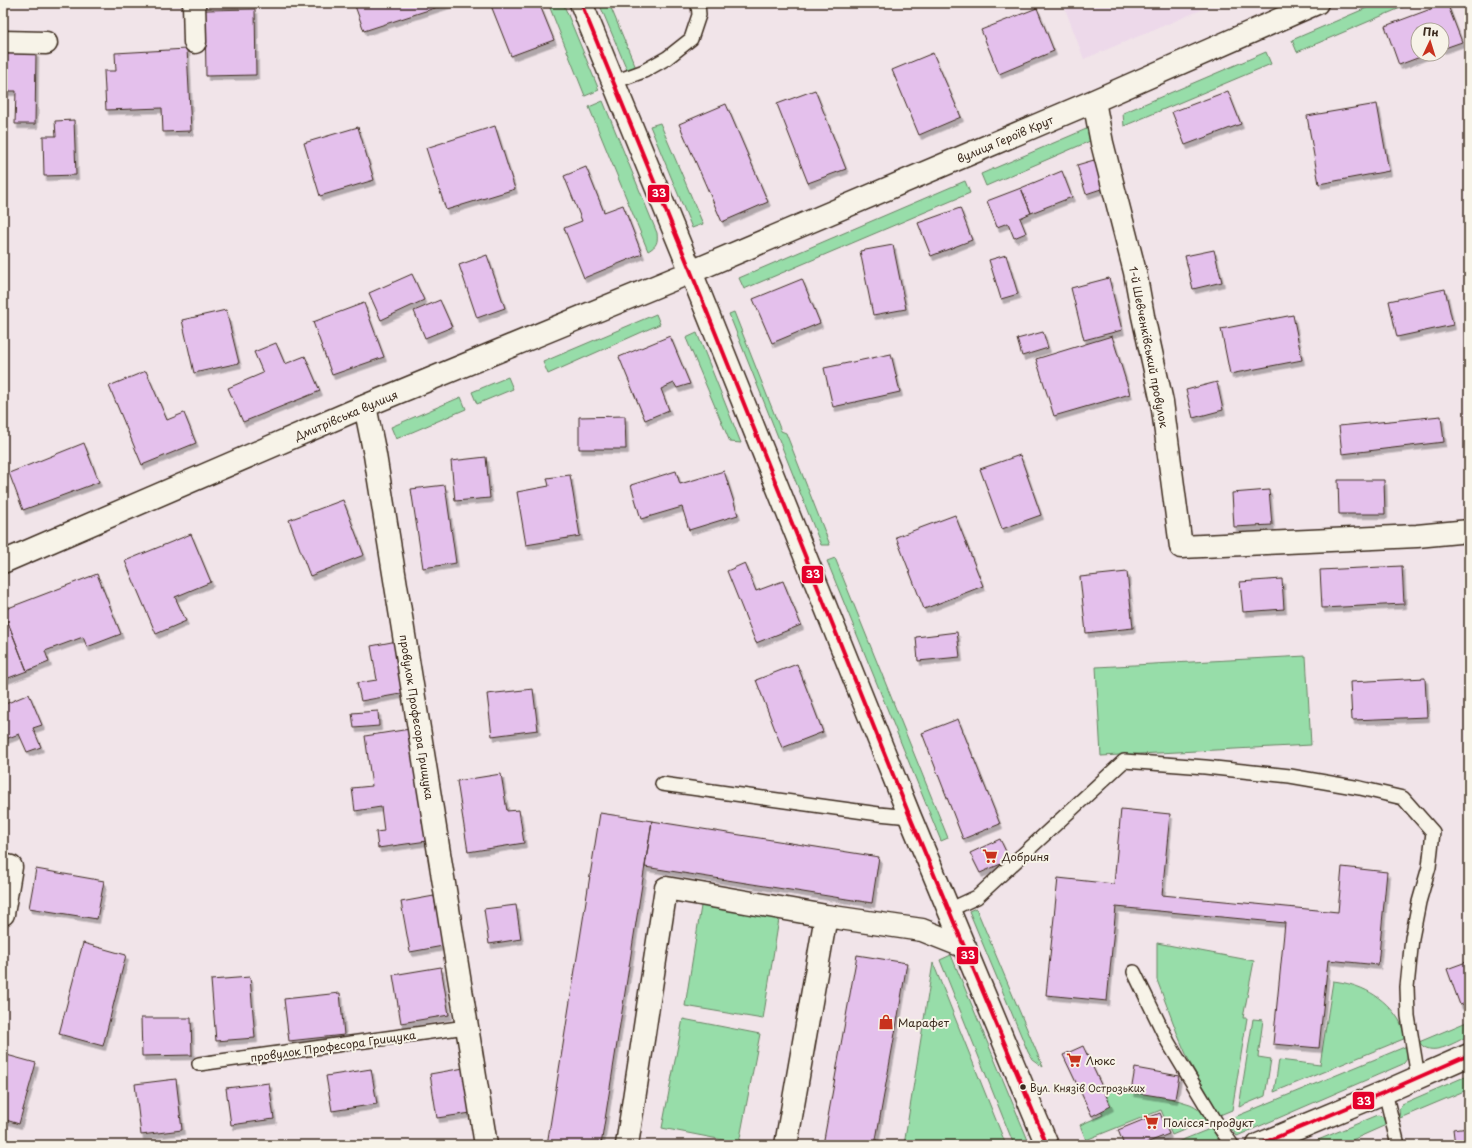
<svg xmlns="http://www.w3.org/2000/svg" width="1472" height="1148" viewBox="0 0 1472 1148" font-family="'Playpen Sans',sans-serif">
<style>
.built{fill:#edd9ea}
.green{fill:#97dda9;stroke:#698464}
.building{fill:#e4c0ec;stroke:#3b2a1e;filter:url(#shadow)}
.lines{fill:none;stroke-linecap:round;stroke-linejoin:round}
.lane-casing{stroke:#3b2a1e;stroke-width:16}
.street-casing{stroke:#3b2a1e;stroke-width:25}
.secondary-casing{stroke:#3b2a1e;stroke-width:25}
.lane{stroke:#f7f3e8;stroke-width:13}
.street{stroke:#f7f3e8;stroke-width:22}
.secondary{stroke:#f7f3e8;stroke-width:22}
.bus-1-casing{stroke:#f7f3e8;stroke-width:7}
.bus-1{stroke:#e4002b;stroke-width:4}
.bus-dot{fill:#3b2a1e;stroke:#f7f3e8;stroke-width:1.5}
.labels{text-anchor:middle;dominant-baseline:central;stroke-width:4;stroke-linejoin:round;paint-order:stroke}
.bus-label{font-size:10px;fill:#3b2a1e;stroke:#f7f3e8;text-anchor:start}
.street-label{font-size:11px;fill:#3b2a1e;stroke:#f7f3e8}
.poi-label{font-size:11px;fill:#3b2a1e;stroke:#f7f3e8;text-anchor:start}
.line-badge{stroke:#f7f3e8;stroke-width:1.5}
.badge-label{font-size:11px;text-anchor:middle;font-weight:bold;fill:#fff}
</style>
<defs>
<filter id="shadow"><feDropShadow dx="2.5" dy="4.5" stdDeviation="0" flood-color="#0004"/></filter>
</defs>
<rect width="100%" height="100%" fill="#f1e4e9"/>
<filter id="ink" filterUnits="userSpaceOnUse"><feTurbulence type="fractalNoise" baseFrequency=".025" numOctaves="2"/><feDisplacementMap in="SourceGraphic" scale="8" xChannelSelector="R" yChannelSelector="G"/><feConvolveMatrix kernelMatrix="1 2 1 2 8 2 1 2 1" color-interpolation-filters="sRGB"/></filter>
<g filter="url(#ink)">
<path class="built" d="M 1063,3 L 1218,3 L 1084,59 Z"/>
<path class="green" d="M 548,3 L 563,3 L 599,90 L 585,96 Z
M 599,3 L 609,3 L 636,68 L 628,72 Z
M 1378,3 L 1412,3 L 1297,52 L 1292,40 Z
M 1266,52 L 1271,64 L 1124,126 L 1123,113 Z
M 603,101 L 657,233 C 658,242 657,246 648,251 L 589,107 Z
M 660,123 L 703,224 L 692,228 L 650,126 Z
M 1091,127 L 1097,138 L 986,186 L 981,174 Z
M 965,181 L 970,193 L 744,289 L 739,278 Z
M 734,312 L 781,431 L 786,433 L 830,545 L 821,545 L 729,314 Z
M 656,314 L 660,324 L 548,374 L 543,362 Z
M 697,333 L 741,443 L 730,442 L 686,338 Z
M 508,377 L 513,389 L 477,404 L 472,392 Z
M 461,397 L 466,409 L 396,439 L 391,427 Z
M 835,558 L 948,838 L 941,841 L 827,561 Z
M 1306,656 L 1311,745 L 1101,756 L 1096,667 Z
M 702,900 L 780,913 L 763,1019 L 685,1006 Z
M 976,908 L 1043,1067 L 1032,1059 L 1028,1052 L 969,911 Z
M 1157,943 L 1254,961 L 1243,1018 L 1247,1018 L 1232,1110 L 1220,1115 L 1190,1063 L 1179,1038 L 1157,980 Z
M 951,955 L 1030,1145 L 1014,1145 L 940,960 Z
M 933,963 L 1006,1145 L 904,1145 Z
M 1333,981 C 1360,984 1384,996 1399,1020 C 1402,1025 1403,1032 1406,1038 L 1274,1092 L 1279,1060 L 1320,1065 Z
M 683,1019 L 760,1034 L 739,1143 L 662,1128 Z
M 1253,1019 L 1263,1020 L 1258,1057 L 1271,1059 L 1265,1096 L 1239,1107 Z
M 1469,1021 L 1469,1036 C 1454,1042 1431,1059 1419,1042 Z
M 1407,1046 C 1408,1054 1409,1058 1403,1064 L 1237,1136 L 1225,1121 Z
M 1469,1075 L 1469,1089 L 1400,1118 L 1399,1109 L 1402,1104 Z
M 1099,1086 C 1126,1091 1164,1095 1190,1104 C 1198,1107 1203,1113 1208,1120 L 1172,1135 L 1161,1110 L 1086,1140 L 1080,1125 L 1103,1115 L 1093,1089 Z
M 1378,1115 L 1383,1117 L 1386,1125 L 1341,1145 L 1306,1145 Z
M 1212,1128 L 1220,1143 L 1216,1145 L 1170,1145 Z"/>
<path class="building" d="M 354,3 L 450,3 L 364,31 Z
M 490,3 L 539,3 L 554,40 L 511,56 Z
M 1447,3 L 1462,42 L 1442,49 L 1442,30 L 1418,30 L 1418,54 L 1428,54 L 1399,65 L 1385,26 Z
M 1037,8 L 1054,51 L 999,74 L 981,30 Z
M 255,9 L 256,75 L 206,76 L 205,10 Z
M 187,49 L 191,131 L 163,132 L 162,108 L 106,110 L 104,71 L 116,71 L 115,53 Z
M 3,51 L 36,53 L 35,124 L 15,124 L 16,91 L 3,91 Z
M 933,53 L 961,117 L 919,135 L 892,70 Z
M 815,90 L 846,169 L 808,183 L 777,104 Z
M 1228,91 L 1241,124 L 1185,145 L 1172,112 Z
M 726,104 L 768,202 L 722,222 L 679,124 Z
M 1377,104 L 1389,171 L 1319,184 L 1307,116 Z
M 74,120 L 76,175 L 44,176 L 43,136 L 56,136 L 55,121 Z
M 495,126 L 515,189 L 446,210 L 426,148 Z
M 358,127 L 374,180 L 320,196 L 304,143 Z
M 1094,160 L 1104,188 L 1086,194 L 1077,165 Z
M 586,167 L 604,212 L 623,205 L 642,254 L 584,278 L 564,228 L 582,221 L 564,176 Z
M 1062,171 L 1072,197 L 1031,213 L 1021,188 Z
M 1021,188 L 1031,213 L 1020,218 L 1026,233 L 1014,238 L 1008,223 L 997,227 L 987,201 Z
M 960,208 L 972,240 L 931,256 L 918,223 Z
M 893,245 L 906,309 L 873,315 L 860,251 Z
M 1214,250 L 1222,282 L 1193,289 L 1185,256 Z
M 487,255 L 505,308 L 477,318 L 459,265 Z
M 1006,255 L 1018,294 L 1001,299 L 989,260 Z
M 412,274 L 424,300 L 381,320 L 369,293 Z
M 1109,278 L 1122,330 L 1084,340 L 1071,288 Z
M 802,279 L 820,323 L 772,343 L 753,299 Z
M 1445,289 L 1453,325 L 1397,337 L 1389,301 Z
M 440,300 L 452,327 L 425,338 L 414,311 Z
M 364,303 L 384,357 L 332,375 L 313,322 Z
M 226,310 L 239,363 L 194,373 L 182,320 Z
M 1293,315 L 1302,360 L 1230,374 L 1221,329 Z
M 1043,332 L 1048,348 L 1022,356 L 1017,339 Z
M 670,336 L 690,384 L 677,388 L 674,383 L 661,389 L 669,410 L 645,420 L 619,357 Z
M 1112,336 L 1130,394 L 1054,416 L 1036,359 Z
M 276,343 L 285,364 L 305,356 L 320,391 L 243,422 L 228,388 L 263,373 L 254,352 Z
M 891,354 L 900,392 L 833,407 L 824,368 Z
M 146,371 L 167,420 L 184,413 L 196,443 L 142,465 L 109,386 Z
M 1217,382 L 1223,410 L 1193,418 L 1186,390 Z
M 625,416 L 626,449 L 579,449 L 579,417 Z
M 1441,416 L 1444,442 L 1342,454 L 1339,426 Z
M 84,443 L 99,482 L 23,510 L 9,473 Z
M 1020,455 L 1041,515 L 1002,529 L 980,469 Z
M 486,457 L 490,498 L 455,501 L 451,461 Z
M 676,471 L 680,484 L 724,471 L 738,515 L 689,530 L 682,507 L 641,519 L 631,485 Z
M 570,475 L 580,536 L 526,545 L 517,492 L 549,486 L 547,478 Z
M 1338,480 L 1384,480 L 1385,514 L 1339,514 Z
M 445,485 L 456,563 L 423,568 L 411,489 Z
M 1269,490 L 1272,525 L 1234,527 L 1232,493 Z
M 343,500 L 364,555 L 310,576 L 289,520 Z
M 955,515 L 983,586 L 924,609 L 896,537 Z
M 191,534 L 211,582 L 175,597 L 186,621 L 156,634 L 125,561 Z
M 745,563 L 756,591 L 783,581 L 801,625 L 756,643 L 727,571 Z
M 1402,566 L 1404,604 L 1322,608 L 1320,570 Z
M 1127,572 L 1133,628 L 1086,633 L 1080,577 Z
M 97,574 L 121,634 L 87,647 L 83,637 L 45,651 L 49,662 L 27,671 L 3,610 Z
M 1282,579 L 1284,609 L 1243,612 L 1240,582 Z
M 3,610 L 27,671 L 3,680 Z
M 957,632 L 960,657 L 918,661 L 916,637 Z
M 397,641 L 406,693 L 361,701 L 357,683 L 377,680 L 371,646 Z
M 797,664 L 823,732 L 782,748 L 756,680 Z
M 1425,678 L 1427,717 L 1352,720 L 1350,682 Z
M 533,689 L 538,730 L 492,736 L 487,694 Z
M 29,694 L 42,725 L 33,728 L 41,747 L 27,752 L 19,734 L 3,740 L 3,705 Z
M 378,711 L 379,726 L 354,728 L 352,713 Z
M 958,719 L 1000,824 L 963,839 L 922,733 Z
M 410,729 L 427,841 L 378,848 L 376,832 L 384,831 L 381,807 L 355,811 L 352,788 L 372,786 L 365,736 Z
M 501,774 L 507,811 L 519,810 L 524,843 L 468,852 L 457,781 Z
M 1121,809 L 1170,814 L 1162,895 L 1338,912 L 1342,867 L 1387,872 L 1378,965 L 1328,960 L 1319,1048 L 1273,1044 L 1285,923 L 1116,907 L 1107,1001 L 1046,995 L 1058,878 L 1114,884 Z
M 600,813 L 652,821 L 601,1145 L 547,1145 Z
M 652,821 L 879,857 L 872,903 L 645,867 Z
M 1000,839 L 1010,860 L 980,873 L 970,853 Z
M 36,869 L 104,881 L 97,919 L 29,908 Z
M 434,896 L 443,946 L 410,952 L 401,902 Z
M 516,905 L 521,939 L 489,944 L 484,909 Z
M 83,943 L 126,955 L 103,1046 L 59,1034 Z
M 857,955 L 907,963 L 897,1022 L 875,1145 L 823,1145 Z
M 1469,961 L 1469,1002 L 1460,1005 L 1447,969 Z
M 441,967 L 449,1015 L 401,1023 L 393,975 Z
M 250,977 L 255,1038 L 216,1041 L 211,980 Z
M 340,993 L 344,1035 L 289,1041 L 284,999 Z
M 141,1018 L 191,1018 L 192,1055 L 142,1056 Z
M 1083,1046 L 1111,1106 L 1092,1116 L 1063,1055 Z
M 3,1054 L 36,1063 L 19,1124 L 3,1119 Z
M 464,1068 L 471,1113 L 437,1118 L 430,1074 Z
M 1135,1068 L 1179,1076 L 1175,1099 L 1131,1092 Z
M 371,1069 L 377,1104 L 332,1111 L 326,1076 Z
M 176,1079 L 182,1130 L 141,1135 L 135,1084 Z
M 269,1083 L 274,1119 L 231,1125 L 226,1088 Z
M 1160,1113 L 1169,1134 L 1141,1145 L 1124,1145 L 1118,1130 Z
M 1469,1127 L 1469,1145 L 1455,1145 L 1453,1129 Z"/>
<g class="lines">
<g class="lane-casing">
<path id="lane" d="M 614,82 L 644,71 L 667,58 L 691,39 L 699,15 L 698,3
M 662,784 L 879,814 L 910,817
M 949,910 L 977,897 L 1124,761 L 1205,767 L 1290,776 L 1360,788 L 1403,798 L 1433,832 L 1429,867 L 1419,902 L 1412,938 L 1407,987 L 1408,1016 L 1418,1077
M 1134,972 L 1168,1042 L 1216,1122 L 1232,1145
M 199,1064 L 466,1027
M 1385,1092 L 1398,1145"/>
</g>
<g class="street-casing">
<path id="street" d="M 194,3 L 195,42
M 3,42 L 46,43
M 1094,101 L 1102,143 L 1135,272 L 1143,316 L 1162,402 L 1181,547 L 1417,536 L 1469,531
M 365,406 L 375,455 L 486,1145
M 3,562 L 365,406 L 691,272 L 1094,101 L 1317,3
M 3,865 L 11,867 L 3,914
M 627,1145 L 666,888 L 826,916 L 922,930 L 965,947
M 786,1145 L 826,916"/>
</g>
<g class="secondary-casing">
<path id="secondary" d="M 581,3 L 691,272 L 910,817 L 1047,1145
M 1258,1145 L 1385,1092 L 1469,1055"/>
</g>
<use href="#lane" class="lane"/>
<use href="#street" class="street"/>
<use href="#secondary" class="secondary"/>
<g class="bus-1-casing">
<path id="bus-1" d="M 581,3 L 691,272 L 910,817 L 1047,1145
M 1258,1145 L 1385,1092 L 1469,1055"/>
</g>
<use href="#bus-1" class="bus-1"/>
</g>
</g>
<defs>
<g id="supermarket-bare" transform="scale(1.2)"><path d="M-6-5.5h2.5l.6 2H6L4.5 2H-2.5L-4.4-4H-6ZM-1.5 3.2a1.3 1.3 0 1 0 .1 0ZM3 3.2a1.3 1.3 0 1 0 .1 0Z" fill="#c8321e" stroke="#f7f3e8" stroke-width="2.5" paint-order="stroke"/></g>
<g id="shop-bare" transform="scale(1.2)"><path d="M-5-2.5h2.3a2.7 3.5 0 0 1 5.4 0H5L5.5 6h-11ZM-1.5-2.5h3a1.5 2.3 0 0 0-3 0Z" fill="#c8321e" stroke="#f7f3e8" stroke-width="2.5" paint-order="stroke"/></g>
</defs>
<g fill-rule="evenodd">
<use href="#supermarket-bare" x="990" y="856"/>
<use href="#shop-bare" x="886" y="1022"/>
<use href="#supermarket-bare" x="1074" y="1060"/>
<use href="#supermarket-bare" x="1151" y="1122"/>
</g>
<circle class="bus-dot" cx="1023" cy="1087" r="3.5"/>
<g class="labels">
<g class="bus-label">
<text x="1030" y="1087">Вул. Князів Острозьких</text>
</g>
<g class="street-label">
<text transform="translate(1005 139) rotate(-23)">вулиця Героїв Крут</text>
<text transform="translate(1149 347) rotate(79)">1-й Шевченківський провулок</text>
<text transform="translate(346 415) rotate(-23)">Дмитрівська вулиця</text>
<text transform="translate(417 717) rotate(81)">провулок Професора Грищука</text>
<text transform="translate(333 1046) rotate(-8)">провулок Професора Грищука</text>
</g>
<g class="poi-label">
<text x="1002" y="856">Добриня</text>
<text x="898" y="1022">Марафет</text>
<text x="1086" y="1060">Люкс</text>
<text x="1163" y="1122">Полісся-продукт</text>
</g>
</g>
<g class="line-badge">
<rect x="647" y="184" width="23" height="19" rx="4" fill="#e4002b"/>
<rect x="801" y="565" width="23" height="19" rx="4" fill="#e4002b"/>
<rect x="956" y="946" width="23" height="19" rx="4" fill="#e4002b"/>
<rect x="1352" y="1091" width="23" height="19" rx="4" fill="#e4002b"/>
</g>
<g class="badge-label">
<text x="659" y="197">33</text>
<text x="813" y="578">33</text>
<text x="968" y="959">33</text>
<text x="1364" y="1105">33</text>
</g>
<rect width="1472" height="1148" fill="none" stroke="#f7f3e8" stroke-width="16"/>
<rect x="8" y="8" width="1456" height="1132" fill="none" stroke="#3b2a1e" stroke-width="1.5" filter="url(#ink)"/>
<g transform="translate(1430 42) rotate(4)"><circle r="19" fill="#f7f3e8" stroke="#aca397"/>
<path d="M0-3L7 15L0 10L-7 15Z" fill="#c8321e"/>
<text y="-6" font-size="11" font-weight="bold" text-anchor="middle" fill="#3b2a1e">Пн</text>
</g>
</svg>
